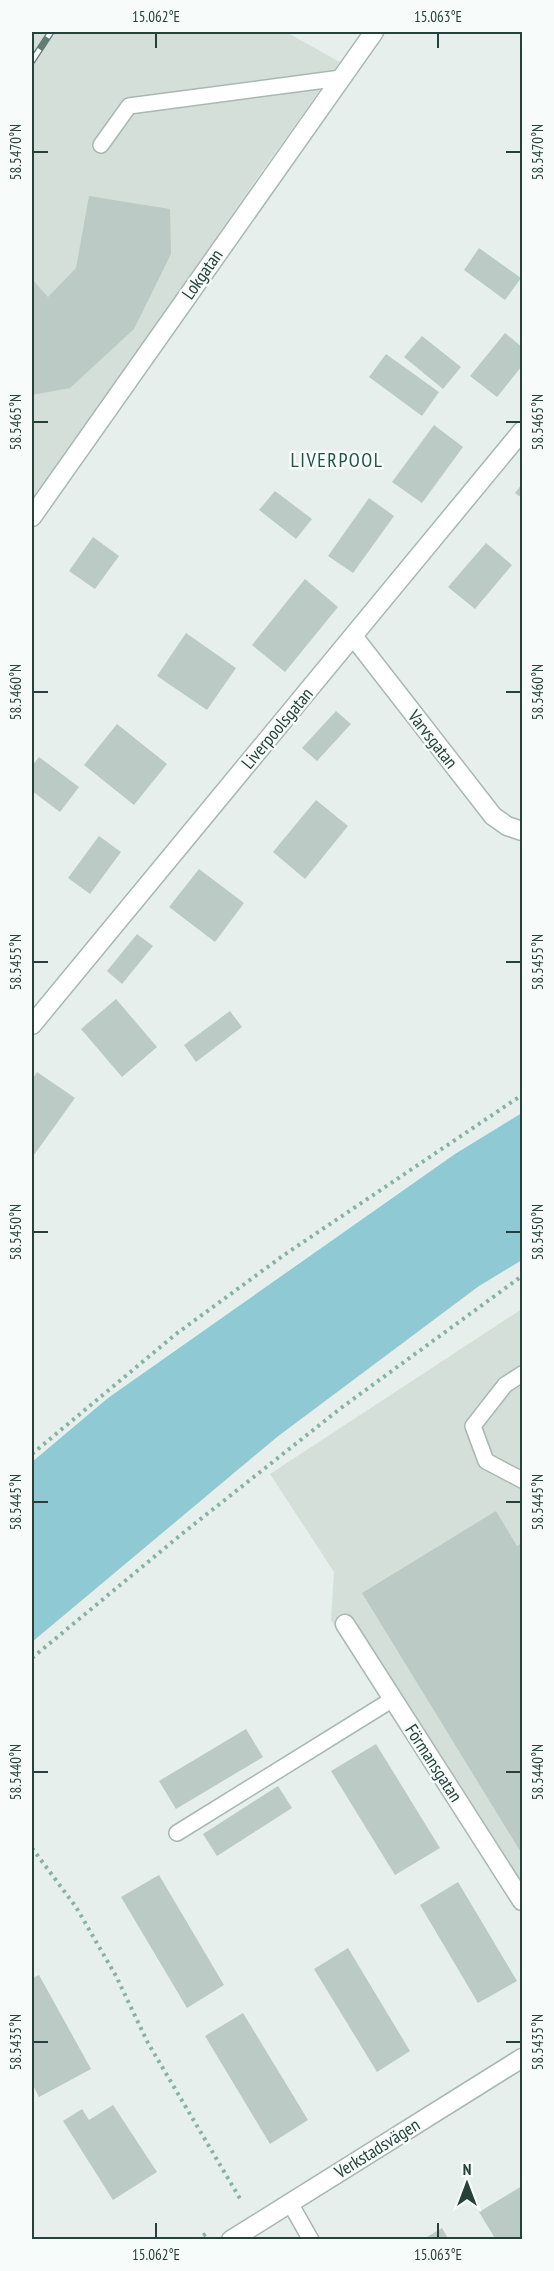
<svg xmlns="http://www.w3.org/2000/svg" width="554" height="2271" viewBox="0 0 554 2271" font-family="'PT Sans Narrow',sans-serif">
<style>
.built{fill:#d4dfda}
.water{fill:#8ec9d4}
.building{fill:#bbcac4}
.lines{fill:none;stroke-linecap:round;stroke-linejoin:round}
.service-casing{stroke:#a8b8b2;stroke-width:18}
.minor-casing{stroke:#a8b8b2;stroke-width:21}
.path{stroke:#86b3a5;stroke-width:4;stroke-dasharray:3 4.5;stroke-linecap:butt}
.service{stroke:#fff;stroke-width:15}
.minor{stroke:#fff;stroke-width:18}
.rail-casing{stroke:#5f7d75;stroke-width:7}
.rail{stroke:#f7fbf9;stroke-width:4.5;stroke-dasharray:14;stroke-linecap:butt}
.ticks{fill:none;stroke:#24423a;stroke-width:2}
.labels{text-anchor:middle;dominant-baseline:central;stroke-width:5;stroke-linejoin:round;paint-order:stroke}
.street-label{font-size:18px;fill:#24423a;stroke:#f7fbf9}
.neighbourhood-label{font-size:20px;letter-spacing:1.5px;fill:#1f5548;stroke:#f7fbf9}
.neatline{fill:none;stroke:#24423a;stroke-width:2}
.ticks-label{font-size:15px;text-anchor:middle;fill:#24423a}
</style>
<rect width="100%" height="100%" fill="#e6efeb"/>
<path class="built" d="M 32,32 L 286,32 L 340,62 L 248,191 L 32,508 Z
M 522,1309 L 522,1910 L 331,1620 L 334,1572 L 270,1474 Z"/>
<path class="water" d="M 522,1113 L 522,1260 L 479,1286 L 277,1437 L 32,1642 L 32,1462 L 108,1398 L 455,1154 Z"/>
<path class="building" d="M 89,196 L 170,209 L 171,254 L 134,329 L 70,388 L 32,395 L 32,279 L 48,297 L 76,268 Z
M 479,248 L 521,278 L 505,300 L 464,270 Z
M 505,333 L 522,347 L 522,366 L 497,397 L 470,376 Z
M 422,336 L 461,367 L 443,389 L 404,357 Z
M 386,354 L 439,392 L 422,416 L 369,377 Z
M 434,425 L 463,447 L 422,503 L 392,482 Z
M 522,484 L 522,498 L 515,493 Z
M 275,491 L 312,519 L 296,539 L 259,510 Z
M 369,498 L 394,516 L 353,573 L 328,556 Z
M 93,537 L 119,556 L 95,589 L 69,571 Z
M 486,543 L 512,565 L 475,609 L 448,587 Z
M 305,579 L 338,607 L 285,672 L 252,645 Z
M 186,633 L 236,668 L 207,710 L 157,676 Z
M 336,711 L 351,724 L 317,761 L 302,748 Z
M 117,724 L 167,764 L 134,805 L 84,765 Z
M 39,757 L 79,787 L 60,812 L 32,791 L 32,766 Z
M 316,800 L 348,826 L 305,879 L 273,852 Z
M 99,836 L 121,852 L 90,894 L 68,878 Z
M 199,869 L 244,903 L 215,942 L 169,907 Z
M 137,934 L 153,946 L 122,984 L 107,971 Z
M 116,999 L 157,1047 L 122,1077 L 81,1029 Z
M 230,1011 L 242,1027 L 196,1062 L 184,1045 Z
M 37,1072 L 75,1098 L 34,1155 L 32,1153 L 32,1080 Z
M 496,1511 L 517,1546 L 522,1543 L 522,1854 L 362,1593 Z
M 246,1729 L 263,1757 L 176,1809 L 159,1781 Z
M 376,1744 L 440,1848 L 395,1875 L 331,1771 Z
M 278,1786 L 292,1808 L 217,1856 L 203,1834 Z
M 159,1875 L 224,1985 L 187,2008 L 121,1897 Z
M 458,1882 L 517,1981 L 478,2003 L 420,1905 Z
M 348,1948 L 410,2051 L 377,2072 L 314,1969 Z
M 39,1975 L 91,2069 L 39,2097 L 32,2083 L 32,1978 Z
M 243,2013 L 308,2120 L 270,2144 L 205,2036 Z
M 113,2105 L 157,2172 L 113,2200 L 63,2121 L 82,2109 L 89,2120 Z
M 522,2186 L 522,2240 L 496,2240 L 479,2212 Z
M 442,2228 L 449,2240 L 422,2240 Z"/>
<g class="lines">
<g class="service-casing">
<path id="service" d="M 101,145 L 129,106 L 341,78
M 522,1374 L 505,1385 L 473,1426 L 486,1461 L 522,1480
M 177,1833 L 393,1699
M 290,2203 L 311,2240"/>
</g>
<g class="minor-casing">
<path id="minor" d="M 32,517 L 374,32
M 353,636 L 493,816 L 507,826 L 522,831
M 32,1025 L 522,431
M 345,1624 L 522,1901
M 231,2240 L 522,2058"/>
</g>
<path class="path" d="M 32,1454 L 176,1334 L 284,1255 L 522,1095
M 32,1658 L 183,1533 L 341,1408 L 522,1276
M 32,1848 L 76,1907 L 116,1976 L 148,2043 L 242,2202
M 197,2240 L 207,2233"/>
<use href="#service" class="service"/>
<use href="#minor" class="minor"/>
<g class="rail-casing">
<path id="rail" d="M 32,61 L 51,32"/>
</g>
<use href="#rail" class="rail"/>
</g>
<path class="ticks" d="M 156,33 L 156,48M 438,33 L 438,48M 33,152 L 48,152M 506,152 L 521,152M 33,422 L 48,422M 506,422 L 521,422M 33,692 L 48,692M 506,692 L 521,692M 33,962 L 48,962M 506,962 L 521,962M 33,1232 L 48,1232M 506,1232 L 521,1232M 33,1502 L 48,1502M 506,1502 L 521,1502M 33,1772 L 48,1772M 506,1772 L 521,1772M 33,2042 L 48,2042M 506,2042 L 521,2042M 156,2223 L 156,2238M 438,2223 L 438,2238"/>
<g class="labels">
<g class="street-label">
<text transform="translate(202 274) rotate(-55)">Lokgatan</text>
<text transform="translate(277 728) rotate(-50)">Liverpoolsgatan</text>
<text transform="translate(433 739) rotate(52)">Varvsgatan</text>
<text transform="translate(434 1763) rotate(57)">Förmansgatan</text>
<text transform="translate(377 2148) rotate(-32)">Verkstadsvägen</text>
</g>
<g class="neighbourhood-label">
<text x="337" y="460">LIVERPOOL</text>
</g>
</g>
<rect width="554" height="2271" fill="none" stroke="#f7fbf9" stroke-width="66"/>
<g transform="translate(467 2184)" stroke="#f7fbf9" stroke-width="4.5" paint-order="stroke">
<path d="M0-4.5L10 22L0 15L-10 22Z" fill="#24423a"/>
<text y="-9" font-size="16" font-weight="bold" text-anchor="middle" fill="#24423a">N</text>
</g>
<rect x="33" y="33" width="488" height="2205" class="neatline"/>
<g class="ticks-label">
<text x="156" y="22">15.062°E</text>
<text x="438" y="22">15.063°E</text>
<text transform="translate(16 152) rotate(-90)" y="5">58.5470°N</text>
<text transform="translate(538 152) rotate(-90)" y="5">58.5470°N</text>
<text transform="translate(16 422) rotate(-90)" y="5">58.5465°N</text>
<text transform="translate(538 422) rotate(-90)" y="5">58.5465°N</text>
<text transform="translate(16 692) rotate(-90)" y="5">58.5460°N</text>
<text transform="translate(538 692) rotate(-90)" y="5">58.5460°N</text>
<text transform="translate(16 962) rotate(-90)" y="5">58.5455°N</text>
<text transform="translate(538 962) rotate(-90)" y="5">58.5455°N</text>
<text transform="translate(16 1232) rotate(-90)" y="5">58.5450°N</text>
<text transform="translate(538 1232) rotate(-90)" y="5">58.5450°N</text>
<text transform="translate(16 1502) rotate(-90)" y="5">58.5445°N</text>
<text transform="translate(538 1502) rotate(-90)" y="5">58.5445°N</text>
<text transform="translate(16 1772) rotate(-90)" y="5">58.5440°N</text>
<text transform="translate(538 1772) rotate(-90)" y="5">58.5440°N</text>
<text transform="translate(16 2042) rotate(-90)" y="5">58.5435°N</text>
<text transform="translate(538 2042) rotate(-90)" y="5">58.5435°N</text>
<text x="156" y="2260">15.062°E</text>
<text x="438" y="2260">15.063°E</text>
</g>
</svg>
